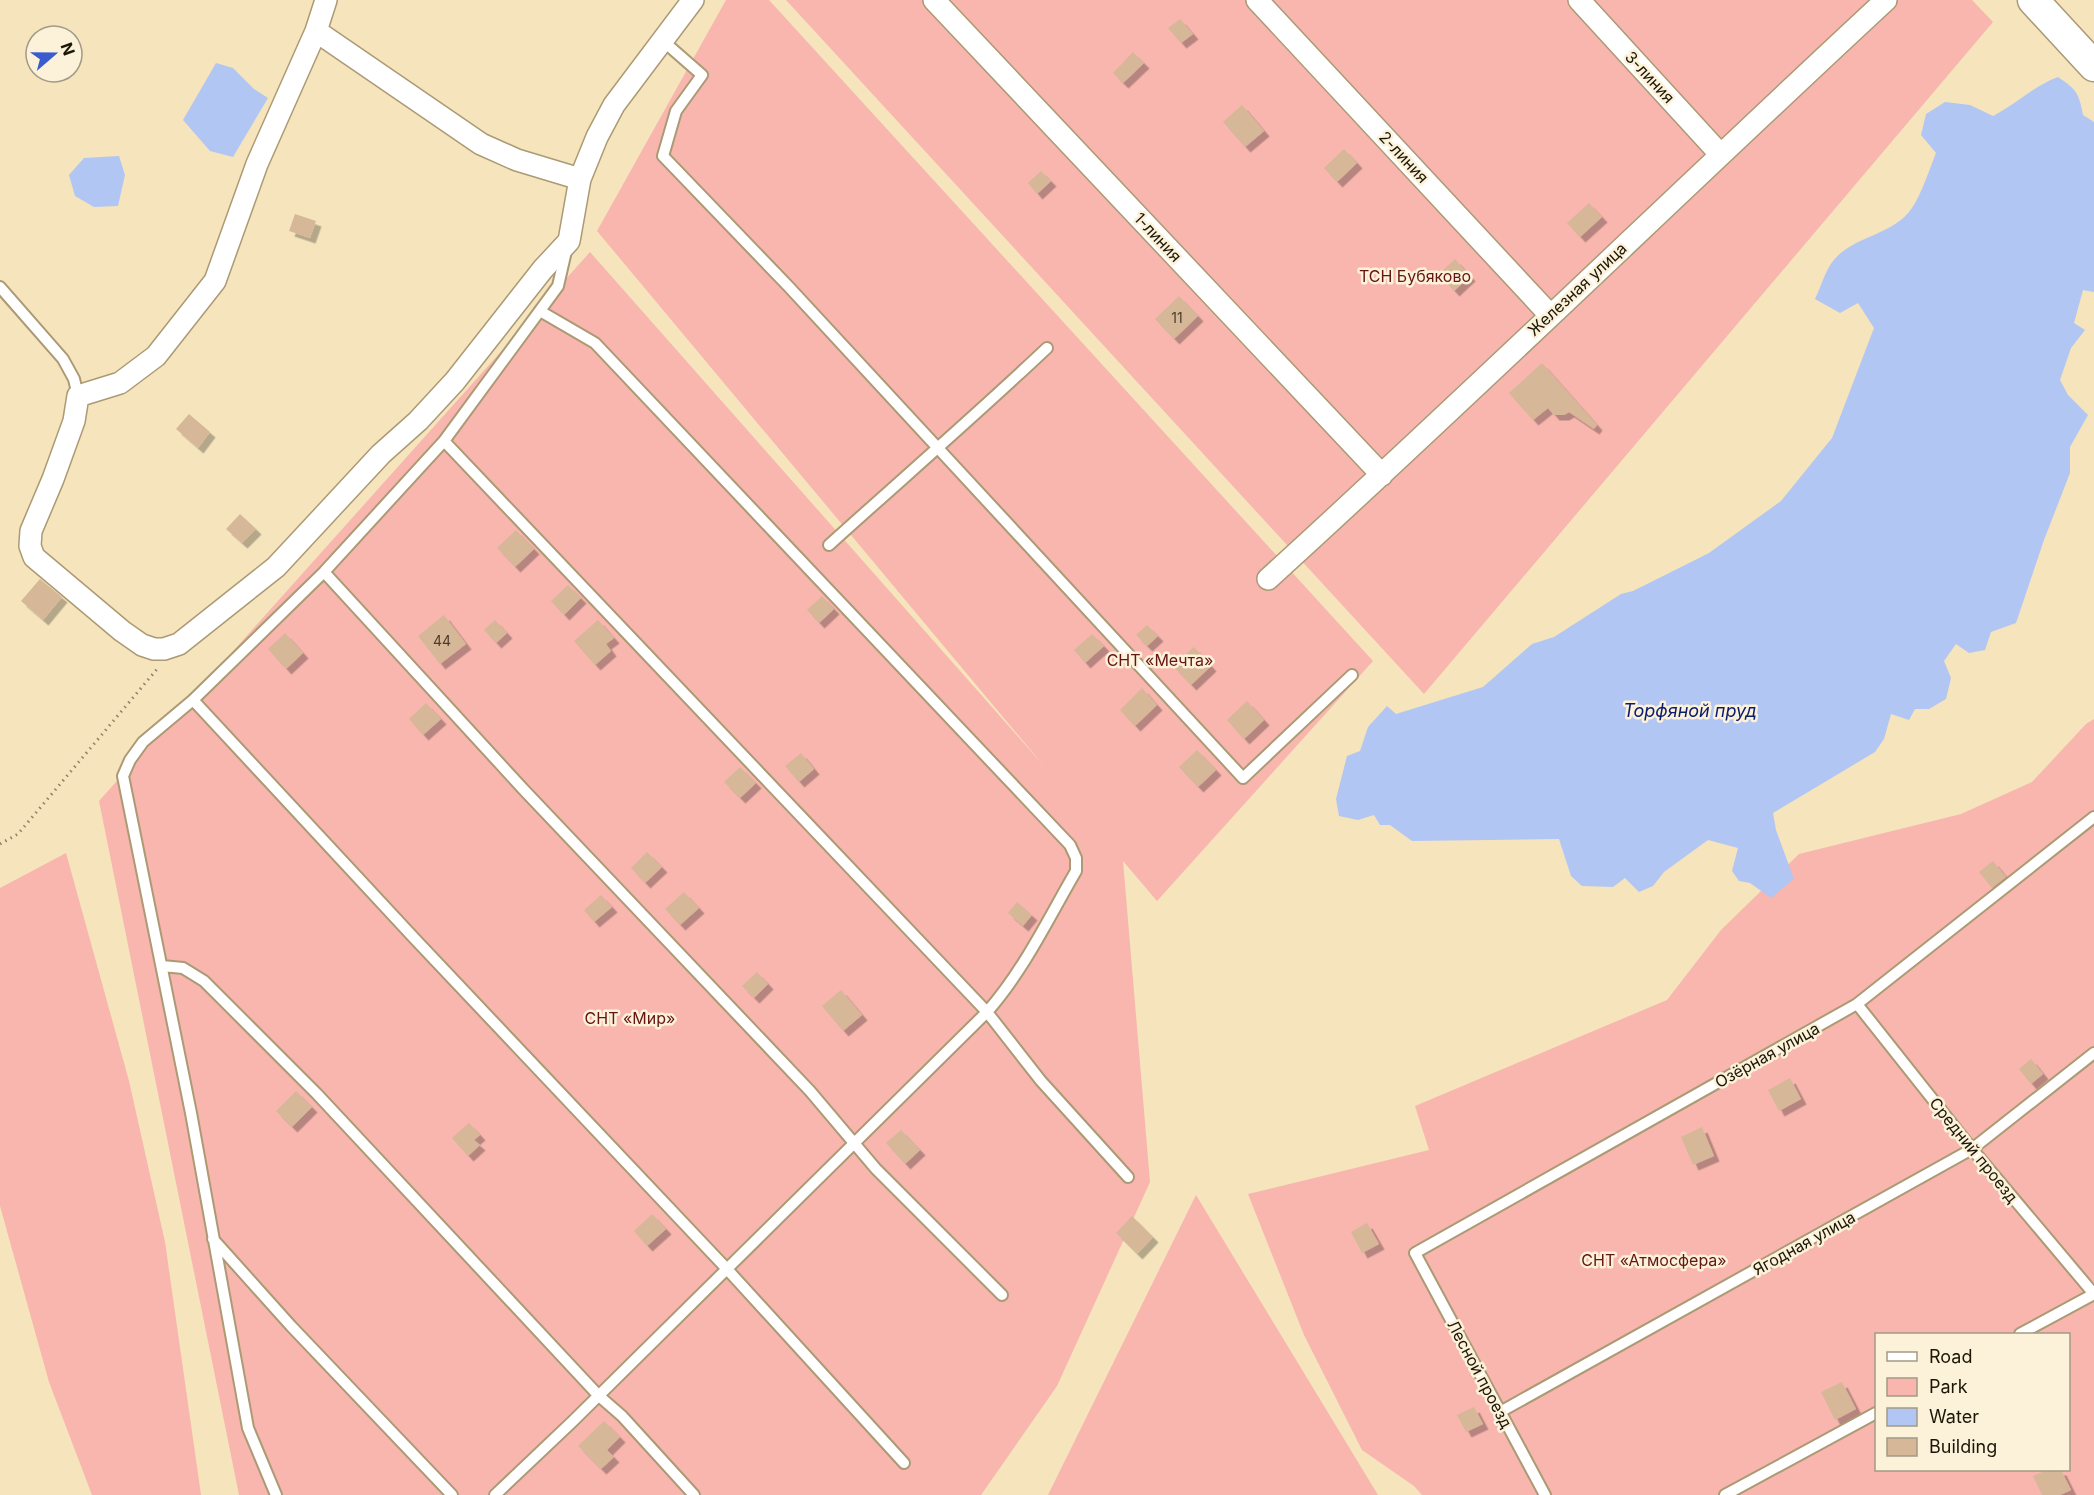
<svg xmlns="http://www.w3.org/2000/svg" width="2094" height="1495" viewBox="0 0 2094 1495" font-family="Inter,sans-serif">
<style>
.green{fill:#f8b6ae;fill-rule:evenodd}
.water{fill:#b2c6f3}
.building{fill:#d6b798;filter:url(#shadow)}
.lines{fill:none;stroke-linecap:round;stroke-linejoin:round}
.lane-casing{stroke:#ab9a74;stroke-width:14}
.street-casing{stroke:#ab9a74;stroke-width:24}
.secondary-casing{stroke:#ab9a74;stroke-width:33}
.path{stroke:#908468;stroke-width:3;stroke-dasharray:1.5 4.5;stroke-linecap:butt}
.lane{stroke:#fff;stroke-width:10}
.street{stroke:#fff;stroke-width:21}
.secondary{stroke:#fff;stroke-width:30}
.labels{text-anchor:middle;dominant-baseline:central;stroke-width:5;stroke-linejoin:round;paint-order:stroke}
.number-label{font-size:14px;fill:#4a3e2b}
.street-label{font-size:16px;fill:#1c1607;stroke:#fcf2da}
.park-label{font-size:16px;fill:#651513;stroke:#fcf2da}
.water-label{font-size:18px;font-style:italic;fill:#0c1c6f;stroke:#fcf2da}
</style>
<defs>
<filter id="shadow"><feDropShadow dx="5.5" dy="5.5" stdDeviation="0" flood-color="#0004"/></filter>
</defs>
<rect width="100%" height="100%" fill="#f5e4bc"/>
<path class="green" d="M 726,0 L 769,0 L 1373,661 L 1157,901 L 1123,861 L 1150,1182 L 1057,1386 L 981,1495 L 239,1495 L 99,801 L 590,252 L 1044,766 L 597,231 Z
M 786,0 L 1972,0 L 1993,22 L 1424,694 Z
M 2094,719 L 2094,1495 L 1422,1495 L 1414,1486 L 1362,1450 L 1304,1335 L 1248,1194 L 1429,1150 L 1415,1106 L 1667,1000 L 1721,930 L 1799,854 L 1961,814 L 2032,782 L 2086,724 ZM 1876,1334 L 2068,1334 L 2068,1470 L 1876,1470 Z
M 66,853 L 129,1081 L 165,1242 L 201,1495 L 92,1495 L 49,1382 L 0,1206 L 0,888 Z
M 1196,1195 L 1378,1495 L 1048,1495 Z"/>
<path class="water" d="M 216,63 L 233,68 L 254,89 L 268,98 L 233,157 L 210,151 L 183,120 Z
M 2058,77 C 2076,89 2079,93 2083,115 L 2094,122 L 2094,292 L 2083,290 L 2074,323 L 2085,330 L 2071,348 L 2060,380 L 2068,395 L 2088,415 L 2070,447 L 2070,473 L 2044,540 L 2016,623 L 1991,632 L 1985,650 L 1969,653 L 1956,644 L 1944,661 L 1951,678 L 1946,699 L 1929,709 L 1915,709 L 1909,720 L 1891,714 L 1884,739 L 1875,752 L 1773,813 L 1776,830 L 1794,879 L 1771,898 L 1750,883 L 1739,881 L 1732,871 L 1738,848 L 1708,840 L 1664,872 L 1653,886 L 1639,892 L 1625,878 L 1613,887 L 1582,886 L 1571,876 L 1559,839 L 1412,841 L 1390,825 L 1380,825 L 1374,815 L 1358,820 L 1339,816 L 1336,799 L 1347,756 L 1360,751 L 1368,727 L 1387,706 L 1396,714 L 1483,687 L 1532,644 L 1554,637 L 1621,594 L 1633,591 L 1709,553 L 1781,501 L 1832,438 L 1874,328 L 1858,303 L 1840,313 L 1815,299 C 1821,287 1825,271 1833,261 C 1854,235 1893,236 1912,208 C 1922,193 1929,170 1936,153 L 1921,135 L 1926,114 L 1945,102 L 1970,105 L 1993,116 C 2016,104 2034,86 2058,77 Z
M 119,156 L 125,175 L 118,206 L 94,207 L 75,196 L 69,175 L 84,158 Z"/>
<path class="building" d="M 1180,19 L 1193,34 L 1181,43 L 1168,28 Z
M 1133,52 L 1144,63 L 1123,83 L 1113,73 Z
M 1242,105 L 1264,131 L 1245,147 L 1223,122 Z
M 1344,149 L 1357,163 L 1337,182 L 1324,168 Z
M 1041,171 L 1051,181 L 1037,194 L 1028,183 Z
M 1589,203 L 1602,217 L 1580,237 L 1567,223 Z
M 295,214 L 316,221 L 310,238 L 289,231 Z
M 1455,259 L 1470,276 L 1454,291 L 1439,274 Z
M 1179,296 L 1198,316 L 1174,339 L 1155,319 Z
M 1542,363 L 1597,425 L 1594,429 L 1569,412 L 1564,415 L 1554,415 L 1548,408 L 1533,420 L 1509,393 Z
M 189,414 L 210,432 L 198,448 L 176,429 Z
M 240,514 L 256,529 L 242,543 L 226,529 Z
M 516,530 L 534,549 L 515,567 L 497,548 Z
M 40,579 L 62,597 L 43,620 L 21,601 Z
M 568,585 L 581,598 L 564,615 L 551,601 Z
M 822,596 L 834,609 L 819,623 L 807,610 Z
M 444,615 L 466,644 L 440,664 L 418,636 Z
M 495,620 L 507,633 L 496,643 L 484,630 Z
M 598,620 L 614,638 L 606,644 L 611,651 L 595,665 L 574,641 Z
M 1147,625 L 1158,636 L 1147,646 L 1136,635 Z
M 285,633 L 303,653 L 286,669 L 268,649 Z
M 1092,634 L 1104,646 L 1085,663 L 1074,650 Z
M 1194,647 L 1211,666 L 1191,685 L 1173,666 Z
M 1142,688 L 1157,705 L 1135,726 L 1120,710 Z
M 1247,701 L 1264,720 L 1244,739 L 1227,720 Z
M 426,703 L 441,719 L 423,735 L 409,719 Z
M 1197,750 L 1216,770 L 1198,787 L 1179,767 Z
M 801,753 L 814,769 L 799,782 L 785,766 Z
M 740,767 L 756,783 L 740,798 L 724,782 Z
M 647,852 L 662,867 L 645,883 L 631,868 Z
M 1993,861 L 2006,877 L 1992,888 L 1979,872 Z
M 684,892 L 699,908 L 680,925 L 665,909 Z
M 601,895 L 612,907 L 594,922 L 584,910 Z
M 1017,902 L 1032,915 L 1023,926 L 1008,913 Z
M 757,972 L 768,984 L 754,998 L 742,986 Z
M 841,990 L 862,1015 L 843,1031 L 822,1006 Z
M 2031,1059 L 2043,1074 L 2031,1084 L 2019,1069 Z
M 1790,1078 L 1801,1099 L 1779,1111 L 1768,1090 Z
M 296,1091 L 312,1107 L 292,1127 L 276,1111 Z
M 469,1123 L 480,1135 L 474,1140 L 480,1145 L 468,1156 L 452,1138 Z
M 1702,1127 L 1714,1156 L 1693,1165 L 1681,1137 Z
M 901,1130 L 920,1150 L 905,1164 L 886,1143 Z
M 652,1214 L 666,1229 L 647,1246 L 634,1231 Z
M 1132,1216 L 1153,1237 L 1137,1254 L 1116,1233 Z
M 1367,1223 L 1379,1244 L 1362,1253 L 1351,1232 Z
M 1842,1382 L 1856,1409 L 1835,1420 L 1821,1392 Z
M 1474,1407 L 1483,1424 L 1466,1432 L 1457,1415 Z
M 604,1421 L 620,1437 L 607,1450 L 614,1457 L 601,1469 L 578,1446 Z
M 2047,1470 L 2061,1470 L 2071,1490 L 2060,1495 L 2042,1495 L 2033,1476 Z"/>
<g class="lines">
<g class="lane-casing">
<path id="lane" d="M 662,40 L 702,75 L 676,111 L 663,156 L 789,287 L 1243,778 L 1352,675
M 0,287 L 63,359 L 74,379 L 78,396
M 444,441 L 987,1012 L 1041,1081 L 1128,1177
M 829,545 C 902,479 976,415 1047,348
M 324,572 L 524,790 L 810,1091 L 876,1169 L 1002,1295
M 193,700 L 414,938 L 726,1268 L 904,1463
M 162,966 L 183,968 L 204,981 L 317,1094 L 599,1396 L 622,1416 L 694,1495
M 1857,1004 L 1972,1149 L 2094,1294
M 213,1239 L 291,1326 L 452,1495
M 2020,1334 L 2094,1294
M 1500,1412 L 1972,1149 L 2094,1053
M 276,1495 L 248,1428 L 191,1113 L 123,776 L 130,760 L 143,742 L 193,700 L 324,572 L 444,441 L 558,286 L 566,251
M 495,1495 L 573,1421 L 987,1012 C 1024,970 1048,919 1076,871 L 1076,858 L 1070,845 L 595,343 L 540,311
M 1545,1495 L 1415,1253 L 1857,1004 L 2094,817
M 1725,1495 L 1876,1413"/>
</g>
<g class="street-casing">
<path id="street" d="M 326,0 L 316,31 L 481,144 L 517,160 L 580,179
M 934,0 L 1382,475
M 1257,0 L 1550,315
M 1579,0 L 1720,154
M 316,31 L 257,164 L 215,281 L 156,356 L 120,383 L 78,396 L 74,421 L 53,479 L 31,531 L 30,546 L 34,557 L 122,631 L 142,645 L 154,649 L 164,649 L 179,644 L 276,567 L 381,454 L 418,421 L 455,381 L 543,269 L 569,241 L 580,179 L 597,137 L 614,105 L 693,0
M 1268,579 C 1477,389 1679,192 1886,0"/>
</g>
<g class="secondary-casing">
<path id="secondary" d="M 2033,0 L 2094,66"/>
</g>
<path class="path" d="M 0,844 L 18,834 L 158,668"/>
<use href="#lane" class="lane"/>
<use href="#street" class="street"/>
<use href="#secondary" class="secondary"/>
</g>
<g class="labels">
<g class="number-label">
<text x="1177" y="317">11</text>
<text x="442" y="640">44</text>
</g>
<g class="street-label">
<text transform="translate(1650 77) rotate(47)">3-линия</text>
<text transform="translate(1404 157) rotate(47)">2-линия</text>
<text transform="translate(1158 237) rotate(47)">1-линия</text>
<text transform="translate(1577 289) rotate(-43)">Железная улица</text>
<text transform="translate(1767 1055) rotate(-29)">Озёрная улица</text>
<text transform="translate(1974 1150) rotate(51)">Средний проезд</text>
<text transform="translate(1804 1243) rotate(-29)">Ягодная улица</text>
<text transform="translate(1480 1374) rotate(62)">Лесной проезд</text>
</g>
<g class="park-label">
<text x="1415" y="276">ТСН Бубяково</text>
<text x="1160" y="660">СНТ «Мечта»</text>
<text x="630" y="1018">СНТ «Мир»</text>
<text x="1654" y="1260">СНТ «Атмосфера»</text>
</g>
<g class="water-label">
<text x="1690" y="710">Торфяной пруд</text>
</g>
</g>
<rect x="1875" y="1333" width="195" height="138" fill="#fcf2da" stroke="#a29a86" stroke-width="1.5"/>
<rect x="1887" y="1352" width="30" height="9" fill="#ffffff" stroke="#a29a86" stroke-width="1.5"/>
<text x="1929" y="1363" font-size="18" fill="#1c1607">Road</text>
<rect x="1887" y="1378" width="30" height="18" fill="#f8b6ae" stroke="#a29a86" stroke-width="1.5"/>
<text x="1929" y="1393" font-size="18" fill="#1c1607">Park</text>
<rect x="1887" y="1408" width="30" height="18" fill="#b2c6f3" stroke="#a29a86" stroke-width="1.5"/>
<text x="1929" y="1423" font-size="18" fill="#1c1607">Water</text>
<rect x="1887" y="1438" width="30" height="18" fill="#d6b798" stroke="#a29a86" stroke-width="1.5"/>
<text x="1929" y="1453" font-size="18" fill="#1c1607">Building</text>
<g transform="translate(54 54) rotate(70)"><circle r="28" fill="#fcf2da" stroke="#a29a86" stroke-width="1.5"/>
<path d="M0-4.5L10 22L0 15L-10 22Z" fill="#395cce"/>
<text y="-9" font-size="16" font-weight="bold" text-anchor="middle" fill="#1c1607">N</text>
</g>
</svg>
